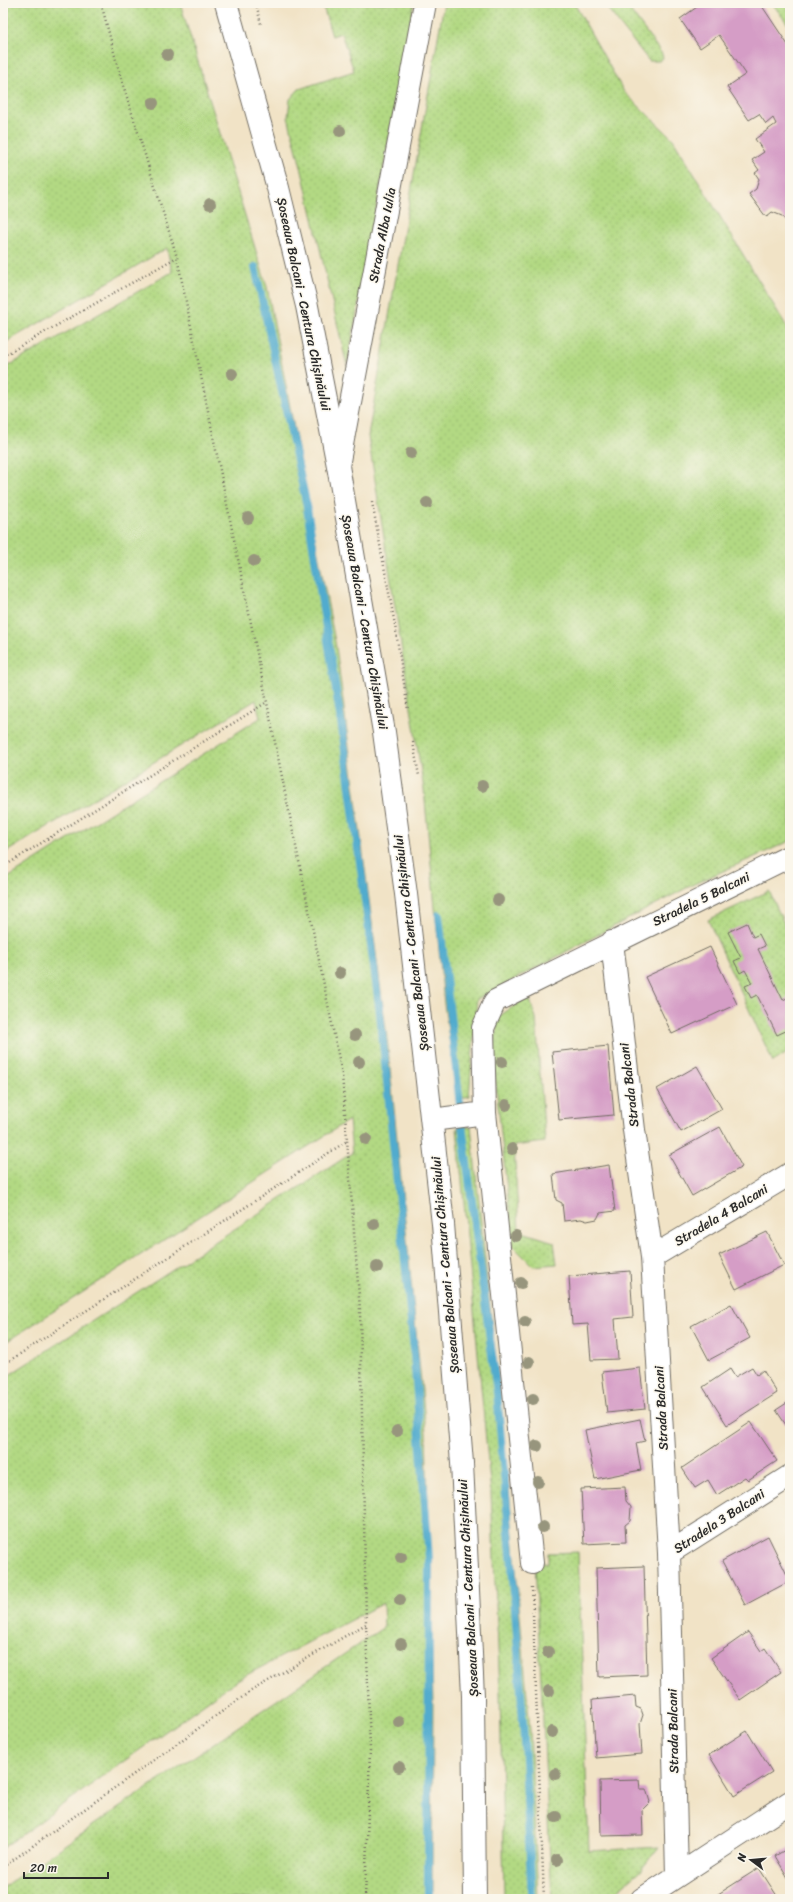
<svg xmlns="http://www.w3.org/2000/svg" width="793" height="1902" viewBox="0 0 793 1902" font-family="Sriracha,sans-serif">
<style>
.grass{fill:url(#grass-dots);stroke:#6e8257}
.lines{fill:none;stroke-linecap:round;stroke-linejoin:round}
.stream{stroke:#51abce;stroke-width:8}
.building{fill:#d59dc6}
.minor-casing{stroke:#706b61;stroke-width:24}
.major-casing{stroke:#706b61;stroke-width:24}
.highway-casing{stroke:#706b61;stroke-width:24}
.path{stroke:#706b61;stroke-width:2.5;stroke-dasharray:1 3;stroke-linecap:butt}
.minor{stroke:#fff;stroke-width:22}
.major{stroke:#fff;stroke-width:22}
.highway{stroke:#fff;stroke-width:22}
.tree{fill:#97957d}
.labels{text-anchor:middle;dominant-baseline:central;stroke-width:3;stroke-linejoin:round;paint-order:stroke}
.street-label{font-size:13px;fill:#2b2b2b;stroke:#fbf7ec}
</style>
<defs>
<pattern id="grass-dots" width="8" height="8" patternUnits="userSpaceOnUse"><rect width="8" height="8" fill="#b2d983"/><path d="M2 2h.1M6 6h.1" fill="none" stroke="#99ba71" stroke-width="1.8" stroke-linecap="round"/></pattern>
</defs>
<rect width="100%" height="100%" fill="#fbf7ec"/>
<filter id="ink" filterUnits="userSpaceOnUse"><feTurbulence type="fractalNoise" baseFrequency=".025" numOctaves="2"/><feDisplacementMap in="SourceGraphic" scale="8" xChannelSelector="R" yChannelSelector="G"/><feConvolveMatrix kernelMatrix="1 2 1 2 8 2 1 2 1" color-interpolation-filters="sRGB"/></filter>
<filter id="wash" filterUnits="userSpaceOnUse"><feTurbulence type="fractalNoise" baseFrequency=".012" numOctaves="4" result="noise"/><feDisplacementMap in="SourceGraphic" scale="16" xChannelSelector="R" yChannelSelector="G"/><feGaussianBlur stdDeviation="0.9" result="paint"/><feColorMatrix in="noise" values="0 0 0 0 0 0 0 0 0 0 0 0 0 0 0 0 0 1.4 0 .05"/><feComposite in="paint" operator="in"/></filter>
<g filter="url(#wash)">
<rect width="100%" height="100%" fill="#f1e3c6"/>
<path class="grass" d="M 3,3 L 180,3 L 267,287 L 336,647 L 387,1037 L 426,1432 L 433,1702 L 432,1899 L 3,1899 L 3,1887 L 384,1627 L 383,1603 L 237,1680 L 3,1848 L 3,1379 L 352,1153 L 349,1120 L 3,1344 L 3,881 L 260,718 L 256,700 L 3,854 L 3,369 L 172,272 L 167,248 L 3,344 Z
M 322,3 L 414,3 L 347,366 L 302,171 L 288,117 L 290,99 L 299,89 L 354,71 L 341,33 L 332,36 Z
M 444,3 L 574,3 L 624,92 L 673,139 L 790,332 L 790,841 L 692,885 L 477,999 L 469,1096 L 458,1099 L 444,1004 L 424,790 L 368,436 Z
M 603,3 L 625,3 L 662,54 L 663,58 L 659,61 L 649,61 Z
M 772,3 L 790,3 L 790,27 Z
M 769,891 L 790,936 L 790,1051 L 773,1062 L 708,920 Z
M 523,1000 L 530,1000 L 536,1018 L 545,1142 L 514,1146 L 519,1231 L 554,1242 L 557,1264 L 533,1266 L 513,1246 L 493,1057 L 498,1017 Z
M 471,1126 L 509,1489 L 530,1730 L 538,1899 L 504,1899 L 500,1692 L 491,1494 L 457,1128 Z
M 578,1552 L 589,1851 L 659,1847 L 639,1872 L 607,1899 L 552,1899 L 535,1563 L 548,1563 L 548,1553 Z"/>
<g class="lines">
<path class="stream" d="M 255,267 L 306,502 L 342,728 L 380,1013 L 413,1341 L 429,1559 L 428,1899
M 439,915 L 463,1133 L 497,1393 L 512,1566 L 523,1721 L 532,1899"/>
</g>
<g id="blocks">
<path class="building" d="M 694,3 L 760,3 L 790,48 L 790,218 L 786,221 L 782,216 L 772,212 L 766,217 L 749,194 L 756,189 L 759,179 L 755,173 L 759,170 L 752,160 L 764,152 L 755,139 L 776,124 L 773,118 L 766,124 L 759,114 L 749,120 L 727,87 L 746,74 L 719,35 L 700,48 L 680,19 L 697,7 Z
M 747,923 L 753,937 L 759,934 L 765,946 L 758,949 L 783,1000 L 789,997 L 790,999 L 790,1029 L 777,1035 L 757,995 L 751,998 L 745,986 L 752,983 L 745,970 L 740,973 L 734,961 L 741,958 L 728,932 Z
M 710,947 L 737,1004 L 672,1034 L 645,977 Z
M 608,1046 L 614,1115 L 559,1120 L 552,1052 Z
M 697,1066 L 722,1109 L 681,1132 L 657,1089 Z
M 720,1127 L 742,1167 L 692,1196 L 669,1155 Z
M 609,1165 L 615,1211 L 600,1213 L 597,1219 L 587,1221 L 581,1219 L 564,1221 L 562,1203 L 556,1200 L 553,1174 Z
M 767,1232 L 784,1265 L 736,1289 L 719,1255 Z
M 630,1271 L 633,1317 L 615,1319 L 618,1359 L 591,1360 L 588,1324 L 572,1325 L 569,1276 Z
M 731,1304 L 750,1338 L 709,1360 L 691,1326 Z
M 752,1367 L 757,1375 L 763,1370 L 777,1393 L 727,1425 L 703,1387 L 730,1369 L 735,1377 Z
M 640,1368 L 645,1409 L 607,1413 L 602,1372 Z
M 790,1401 L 790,1431 L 776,1410 Z
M 640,1419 L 645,1441 L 636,1443 L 641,1470 L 595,1479 L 585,1430 Z
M 751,1422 L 777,1461 L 748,1480 L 745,1477 L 717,1495 L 708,1480 L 695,1488 L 682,1468 Z
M 625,1487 L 626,1501 L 631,1507 L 630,1521 L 625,1525 L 626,1542 L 584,1544 L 581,1489 Z
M 768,1536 L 790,1581 L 745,1605 L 722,1561 Z
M 644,1566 L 647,1675 L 599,1677 L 596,1568 Z
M 748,1632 L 761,1651 L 765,1648 L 781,1672 L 740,1700 L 711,1658 Z
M 635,1696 L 636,1707 L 641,1709 L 643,1715 L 640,1724 L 642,1754 L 596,1758 L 592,1700 Z
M 747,1731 L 772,1772 L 734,1796 L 709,1755 Z
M 639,1780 L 640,1789 L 646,1789 L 650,1802 L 642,1810 L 643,1835 L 601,1836 L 600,1781 Z
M 790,1847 L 790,1881 L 775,1856 Z
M 759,1868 L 779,1899 L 717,1899 L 715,1896 Z"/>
</g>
</g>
<g filter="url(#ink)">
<use href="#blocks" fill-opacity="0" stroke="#706b61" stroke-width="1"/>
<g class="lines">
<g class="minor-casing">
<path id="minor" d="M 612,942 L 634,1130 L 652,1257 L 669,1553 L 677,1875
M 432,1120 L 485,1113
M 652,1257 L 790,1174
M 669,1553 L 790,1476
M 532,1563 L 485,1113 L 483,1028 L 495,1001 L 790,856
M 642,1899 L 790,1802"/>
</g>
<g class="major-casing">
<path id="major" d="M 338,466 L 425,3"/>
</g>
<g class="highway-casing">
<path id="highway" d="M 226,3 L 278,188 L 307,306 L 338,466 L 384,732 L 406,894 L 443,1224 L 462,1463 L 473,1696 L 475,1899"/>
</g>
<path class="path" d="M 256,3 L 261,24
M 3,356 L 177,257
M 372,502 L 395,625 L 408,710
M 413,742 L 419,776
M 3,867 L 267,702
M 3,1365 L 347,1141
M 532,1587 L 544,1899
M 3,1867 L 251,1691 L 366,1624 L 360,1310 L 342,1074 L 177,257 L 120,75 L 101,3
M 365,1899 L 370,1750 L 366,1624"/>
<use href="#minor" class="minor"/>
<use href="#major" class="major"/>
<use href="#highway" class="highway"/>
</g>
<g class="tree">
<circle cx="167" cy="55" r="6"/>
<circle cx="153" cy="103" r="6"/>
<circle cx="340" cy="131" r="6"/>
<circle cx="210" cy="204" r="6"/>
<circle cx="232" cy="374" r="6"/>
<circle cx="411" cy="453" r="6"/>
<circle cx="427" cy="503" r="6"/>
<circle cx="248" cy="518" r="6"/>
<circle cx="254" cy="561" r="6"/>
<circle cx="482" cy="786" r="6"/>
<circle cx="498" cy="900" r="6"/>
<circle cx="340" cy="973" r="6"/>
<circle cx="355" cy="1035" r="6"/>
<circle cx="359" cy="1062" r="6"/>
<circle cx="502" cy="1062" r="6"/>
<circle cx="506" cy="1105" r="6"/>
<circle cx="366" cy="1139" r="6"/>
<circle cx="512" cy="1149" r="6"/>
<circle cx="374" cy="1224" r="6"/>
<circle cx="516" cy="1236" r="6"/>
<circle cx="377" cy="1267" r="6"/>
<circle cx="521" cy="1283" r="6"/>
<circle cx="525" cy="1322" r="6"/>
<circle cx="529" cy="1362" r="6"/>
<circle cx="533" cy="1399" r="6"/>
<circle cx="397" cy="1431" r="6"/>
<circle cx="537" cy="1446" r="6"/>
<circle cx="538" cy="1482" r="6"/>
<circle cx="543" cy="1527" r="6"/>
<circle cx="401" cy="1557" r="6"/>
<circle cx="400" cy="1600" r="6"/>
<circle cx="401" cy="1644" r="6"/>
<circle cx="548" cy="1652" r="6"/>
<circle cx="549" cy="1691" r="6"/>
<circle cx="399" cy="1722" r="6"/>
<circle cx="552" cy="1732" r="6"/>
<circle cx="399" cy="1767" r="6"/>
<circle cx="555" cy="1774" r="6"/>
<circle cx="556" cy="1817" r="6"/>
<circle cx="557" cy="1860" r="6"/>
</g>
</g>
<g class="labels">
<g class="street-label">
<text transform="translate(382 235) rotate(-79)">Strada Alba Iulia</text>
<text transform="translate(304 304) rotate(78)">Șoseaua Balcani - Centura Chișinăului</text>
<text transform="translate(365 622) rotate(80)">Șoseaua Balcani - Centura Chișinăului</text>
<text transform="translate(701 899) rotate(-26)">Stradela 5 Balcani</text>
<text transform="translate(411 943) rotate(-97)">Șoseaua Balcani - Centura Chișinăului</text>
<text transform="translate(629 1085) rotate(-97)">Strada Balcani</text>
<text transform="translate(721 1215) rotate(-31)">Stradela 4 Balcani</text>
<text transform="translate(445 1265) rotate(-95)">Șoseaua Balcani - Centura Chișinăului</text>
<text transform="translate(661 1408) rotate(-93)">Strada Balcani</text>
<text transform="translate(719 1521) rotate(-33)">Stradela 3 Balcani</text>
<text transform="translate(468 1588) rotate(-93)">Șoseaua Balcani - Centura Chișinăului</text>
<text transform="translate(673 1731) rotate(-91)">Strada Balcani</text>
</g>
</g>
<rect width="793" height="1902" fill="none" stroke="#fbf7ec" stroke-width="16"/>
<g transform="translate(751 1860) rotate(286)" stroke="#fbf7ec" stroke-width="3" paint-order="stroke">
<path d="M0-3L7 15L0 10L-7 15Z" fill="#2b2b2b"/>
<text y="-6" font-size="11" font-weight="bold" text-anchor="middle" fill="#2b2b2b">N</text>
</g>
<path d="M24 1872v6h84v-6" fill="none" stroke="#2b2b2b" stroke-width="2"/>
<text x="30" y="1872" font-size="12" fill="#2b2b2b" stroke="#fbf7ec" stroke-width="3" paint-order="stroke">20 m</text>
</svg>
